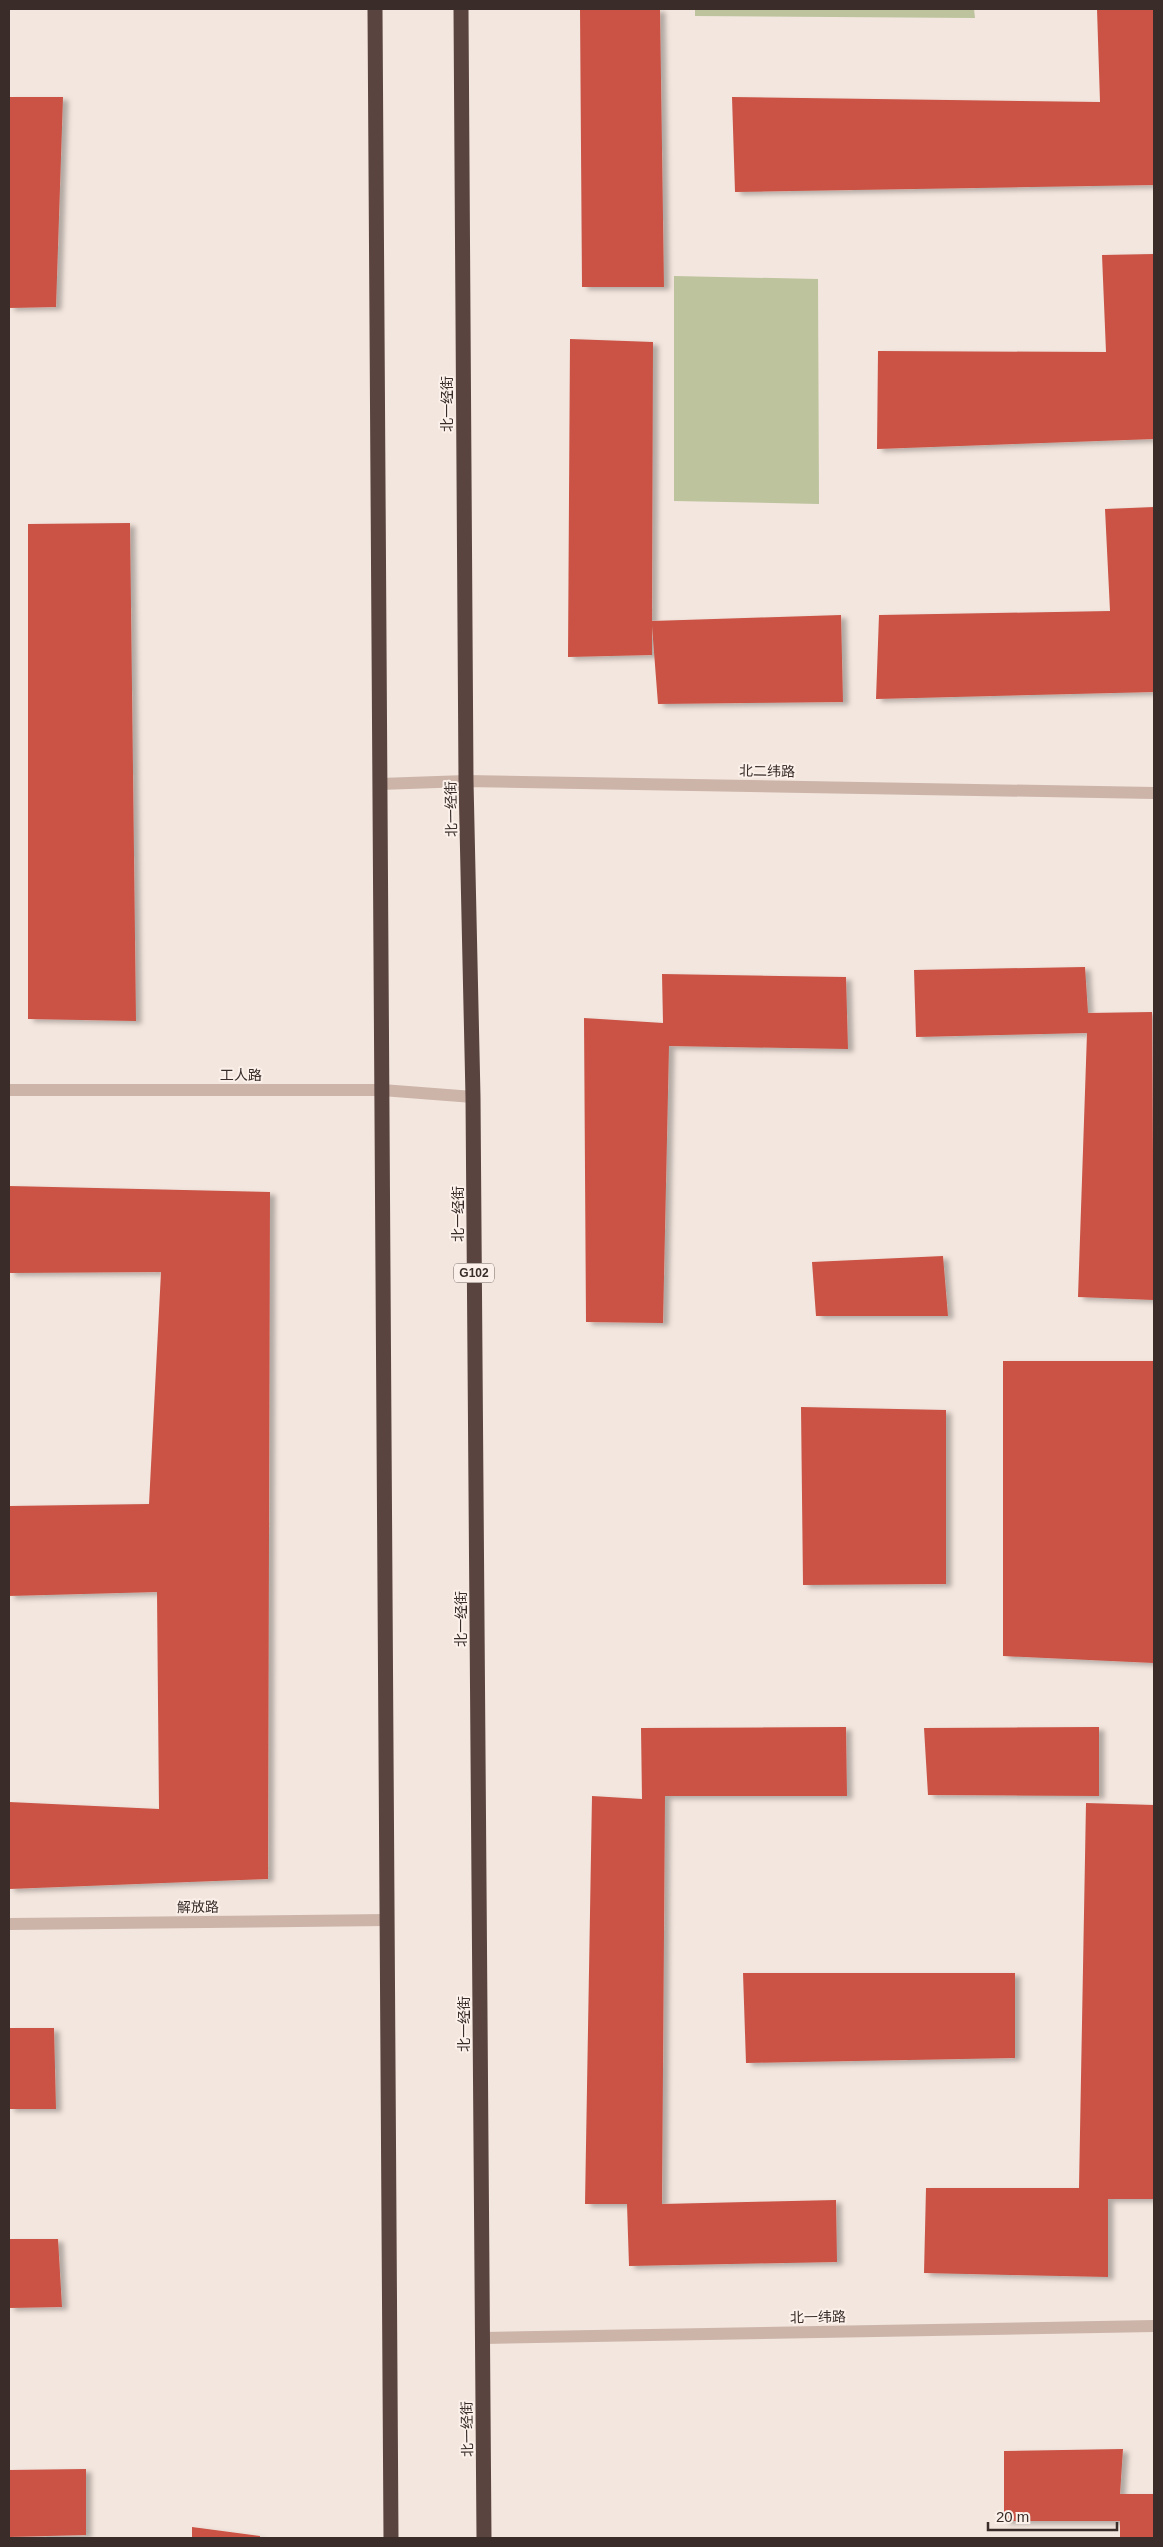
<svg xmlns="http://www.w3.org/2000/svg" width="1163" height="2547" viewBox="0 0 1163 2547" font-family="Arial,'Noto Sans SC',sans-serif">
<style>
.green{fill:#bcc39d}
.building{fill:#ca5345;filter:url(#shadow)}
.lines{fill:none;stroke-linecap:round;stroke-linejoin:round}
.minor{stroke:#ccb4a9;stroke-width:12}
.highway{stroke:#5a4440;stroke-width:15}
.labels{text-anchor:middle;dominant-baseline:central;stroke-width:4;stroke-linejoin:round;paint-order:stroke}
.shield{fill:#fbf1ea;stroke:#736763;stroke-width:1}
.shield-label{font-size:12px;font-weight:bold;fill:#392c29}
.street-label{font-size:14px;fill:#392c29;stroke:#fbf1ea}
</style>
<defs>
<filter id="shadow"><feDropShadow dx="5.5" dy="3" stdDeviation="2.5" flood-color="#0004"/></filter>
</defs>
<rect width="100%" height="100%" fill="#f3e6de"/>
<path class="green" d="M 695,9 L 974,9 L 975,18 L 695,16 Z
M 674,276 L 818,279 L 819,504 L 674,501 Z"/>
<path class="building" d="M 580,9 L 660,9 L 664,287 L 582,287 Z
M 1097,9 L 1154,9 L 1154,185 L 735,192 L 732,97 L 1100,102 Z
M 9,97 L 63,97 L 56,307 L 9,308 Z
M 1154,254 L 1154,439 L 877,449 L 878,351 L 1106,352 L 1102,255 Z
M 570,339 L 653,342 L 652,621 L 841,615 L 843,702 L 658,704 L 652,626 L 652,655 L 568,657 Z
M 1154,507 L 1154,692 L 876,699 L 879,615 L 1110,611 L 1105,509 Z
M 130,523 L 136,1021 L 28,1019 L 28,524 Z
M 1085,967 L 1088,1013 L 1152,1012 L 1154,1300 L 1078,1297 L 1087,1033 L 916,1037 L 914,970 Z
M 662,974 L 846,977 L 848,1049 L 669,1046 L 663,1323 L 586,1322 L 584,1018 L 663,1023 Z
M 9,1186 L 270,1192 L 268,1879 L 9,1889 L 9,1802 L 159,1809 L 157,1592 L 9,1596 L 9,1506 L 149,1504 L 161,1272 L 9,1273 Z
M 943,1256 L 948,1316 L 816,1316 L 812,1262 Z
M 1003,1361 L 1154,1361 L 1154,1663 L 1003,1656 Z
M 801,1407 L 946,1410 L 946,1584 L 803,1585 Z
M 846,1727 L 847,1796 L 665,1796 L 662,2204 L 836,2200 L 837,2262 L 629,2266 L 627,2204 L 585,2204 L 592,1796 L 642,1799 L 641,1728 Z
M 1099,1727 L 1099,1796 L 928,1795 L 924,1728 Z
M 1086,1803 L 1154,1805 L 1154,2199 L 1108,2199 L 1108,2277 L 924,2273 L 926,2188 L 1079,2188 Z
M 743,1973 L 1015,1973 L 1015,2058 L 746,2063 Z
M 9,2028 L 54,2028 L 56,2109 L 9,2109 Z
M 9,2239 L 58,2239 L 62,2307 L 9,2308 Z
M 1123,2449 L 1120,2494 L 1154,2494 L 1154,2538 L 1120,2538 L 1120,2521 L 1004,2521 L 1004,2451 Z
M 86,2469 L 86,2535 L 9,2537 L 9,2470 Z
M 192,2527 L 260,2536 L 260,2538 L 192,2538 Z"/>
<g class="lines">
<path class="minor" d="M 380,784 L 466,781 L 1154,793
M 9,1090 L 382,1090 L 473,1097
M 9,1924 L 387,1920
M 482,2338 L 1154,2326"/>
<path class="highway" d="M 375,9 L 391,2538
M 461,9 L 466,781 L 473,1097 L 484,2538"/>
</g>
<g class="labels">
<rect class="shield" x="454" y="1263.5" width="40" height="19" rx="4"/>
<g class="shield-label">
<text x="474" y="1273">G102</text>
</g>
<g class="street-label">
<text transform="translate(447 404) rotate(-90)">北一经街</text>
<text transform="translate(767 771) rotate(1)">北二纬路</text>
<text transform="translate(451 809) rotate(-91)">北一经街</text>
<text x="241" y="1075">工人路</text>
<text transform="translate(458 1214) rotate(-90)">北一经街</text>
<text transform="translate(461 1619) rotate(-90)">北一经街</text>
<text transform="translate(198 1907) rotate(-1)">解放路</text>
<text transform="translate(464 2024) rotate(-90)">北一经街</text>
<text transform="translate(818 2317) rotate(-1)">北一纬路</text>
<text transform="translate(467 2429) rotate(-91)">北一经街</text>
</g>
</g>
<rect width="1163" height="2547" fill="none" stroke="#392c29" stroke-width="20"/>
<path d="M988 2522v8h129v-8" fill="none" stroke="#392c29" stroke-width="2.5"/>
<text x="996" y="2522" font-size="15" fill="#392c29" stroke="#fbf1ea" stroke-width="4" paint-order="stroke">20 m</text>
</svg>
